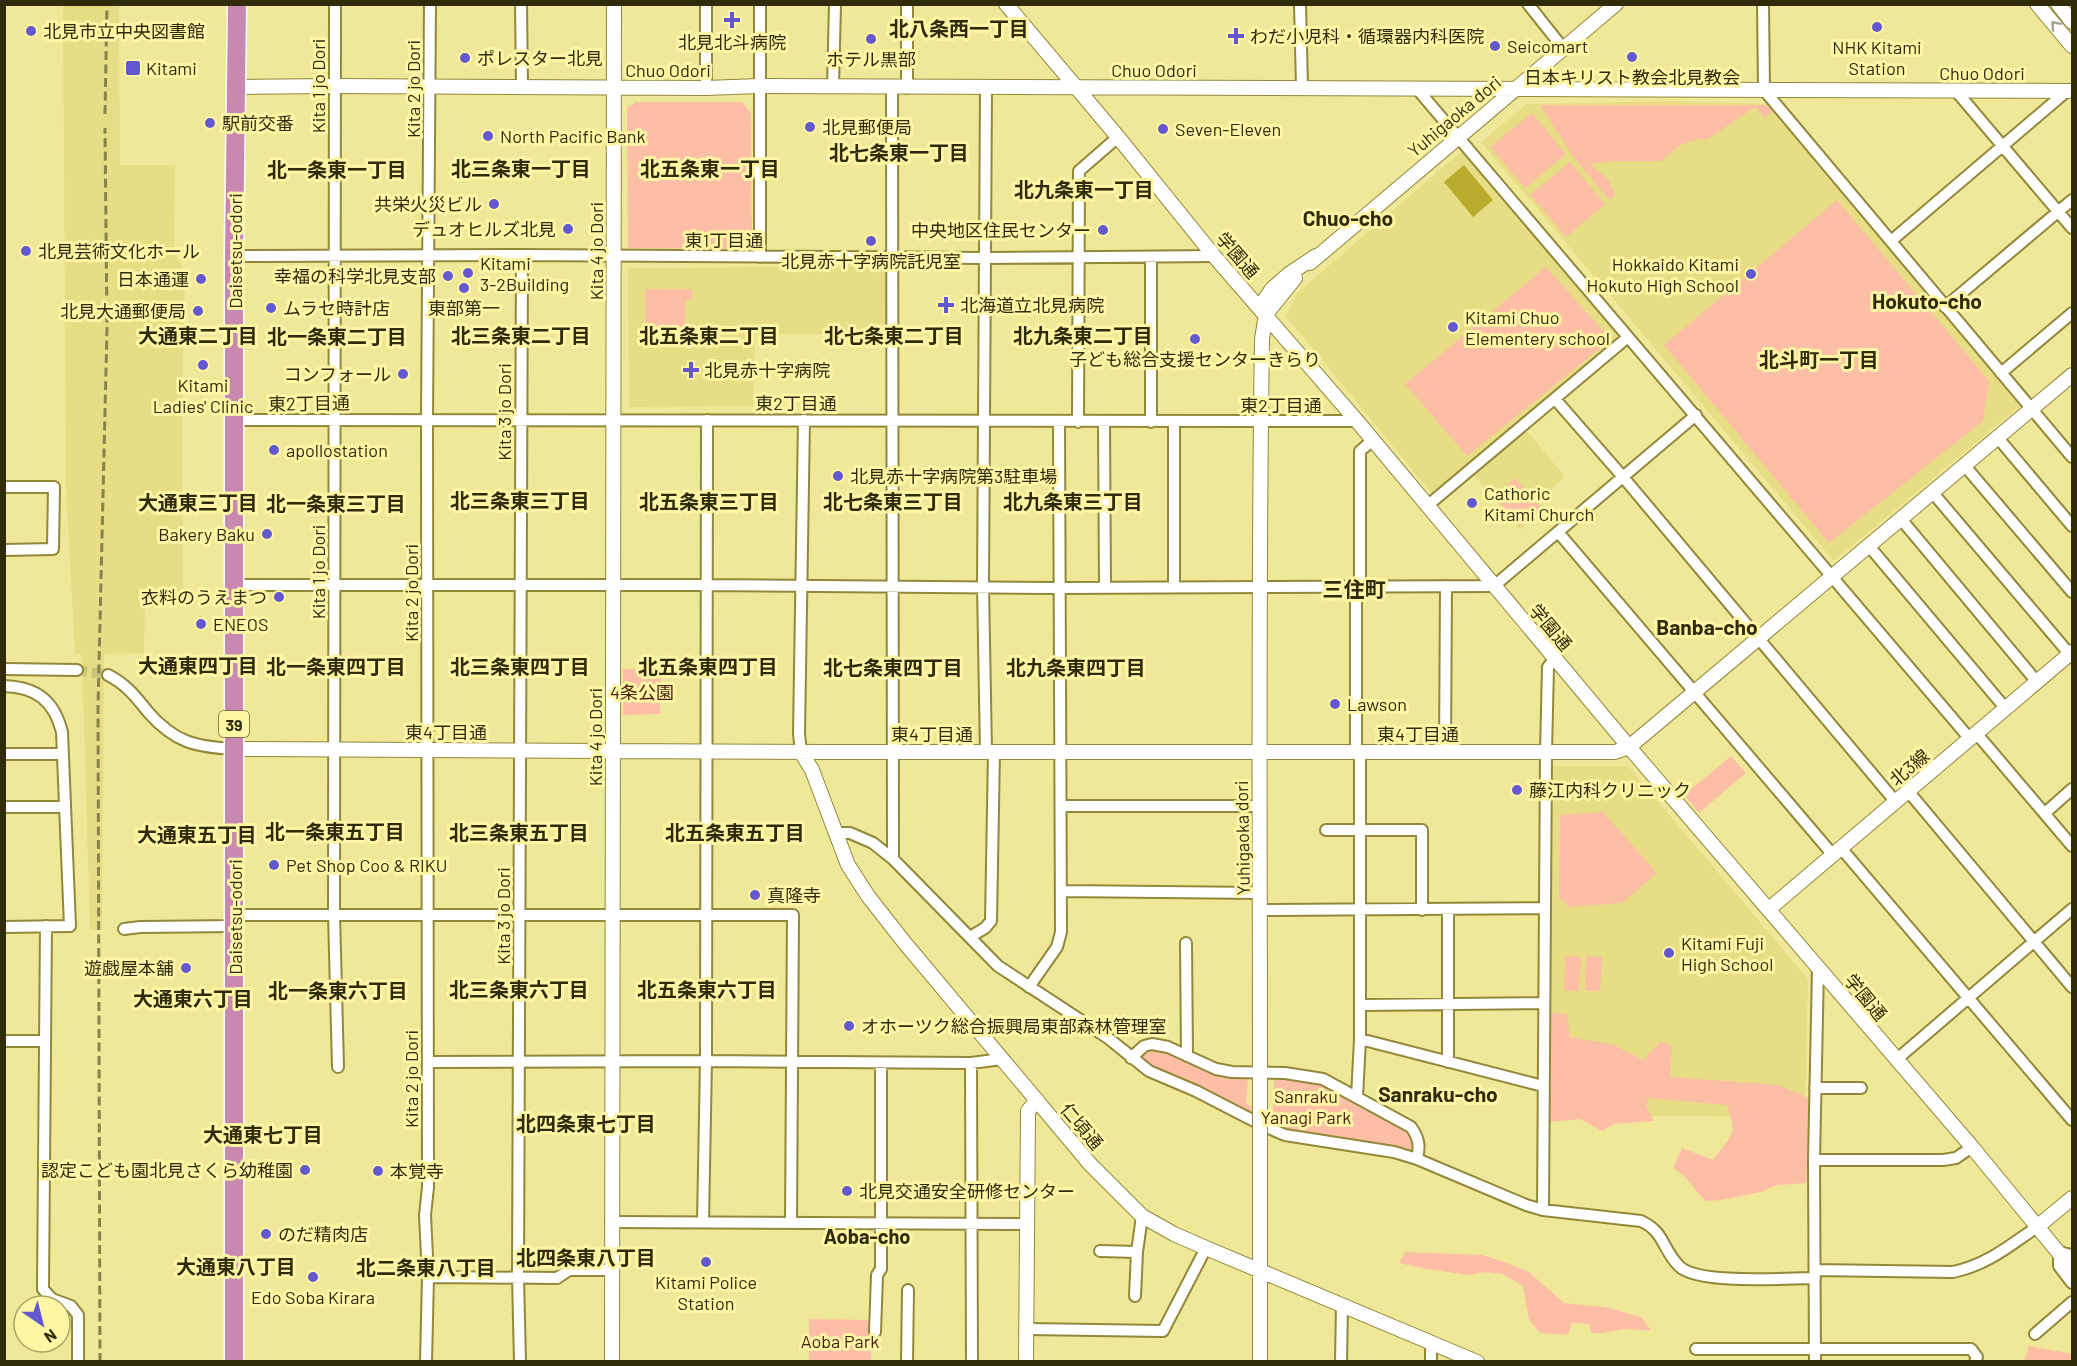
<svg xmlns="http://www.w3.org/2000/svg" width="2077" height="1366" viewBox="0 0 2077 1366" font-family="Barlow,'Noto Sans JP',sans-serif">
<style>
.built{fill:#e7dd85}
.green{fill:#fcbea5}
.water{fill:#b9ac2d}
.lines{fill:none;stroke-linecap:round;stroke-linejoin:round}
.minor-tunnel{stroke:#cac27d;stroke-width:10;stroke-dasharray:10 5;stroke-linecap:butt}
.minor-casing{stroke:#91883a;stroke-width:14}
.tertiary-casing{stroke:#91883a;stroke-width:16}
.trunk-casing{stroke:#fff;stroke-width:21}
.minor{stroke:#fff;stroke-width:10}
.tertiary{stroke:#fff;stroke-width:14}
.trunk{stroke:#c888b0;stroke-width:18}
.rail{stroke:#88824c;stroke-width:3;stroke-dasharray:9 4.5;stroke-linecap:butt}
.tertiary-bridge-casing{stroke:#91883a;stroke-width:16;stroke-linecap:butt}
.tertiary-bridge{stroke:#fff;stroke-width:14}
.oneway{stroke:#a2a091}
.poi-dot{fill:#6458d1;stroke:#fef5a5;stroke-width:2}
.labels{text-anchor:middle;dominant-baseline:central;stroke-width:6;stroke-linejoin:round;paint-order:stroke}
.shield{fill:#fef5a5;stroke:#6e6839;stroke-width:1.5}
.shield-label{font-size:16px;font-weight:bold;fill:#302c0b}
.poi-label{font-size:18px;fill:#302c0b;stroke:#fef5a5;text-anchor:start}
.street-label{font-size:18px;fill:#302c0b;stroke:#fef5a5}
.park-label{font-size:18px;fill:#481f0d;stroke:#fef5a5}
.neighbourhood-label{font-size:20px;font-weight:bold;fill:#302c0b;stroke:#fef5a5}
.quarter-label{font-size:21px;font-weight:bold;fill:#302c0b;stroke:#fef5a5}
</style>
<rect width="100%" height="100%" fill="#f0e899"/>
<path class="built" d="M 63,5 L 119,5 L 120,165 L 175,165 L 174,252 L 185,271 L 182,408 L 183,599 L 145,599 L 144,653 L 104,654 L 102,929 L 90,930 L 82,655 L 75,654 L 66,486 Z
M 1676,101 L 1768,104 L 2020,406 L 1834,561 L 1481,142 L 1527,104 Z
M 1462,151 L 1621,337 L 1433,495 L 1286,316 L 1297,293 Z
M 886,266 L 887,334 L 755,334 L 753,406 L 629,407 L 628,268 Z
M 1527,431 L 1565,477 L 1538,500 L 1545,509 L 1520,530 L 1474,475 Z
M 1552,766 L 1628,766 L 1808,979 L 1805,1118 L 1550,1114 Z"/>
<path class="green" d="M 635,102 L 742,102 L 751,113 L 752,246 L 750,249 L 628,248 L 627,108 Z
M 1540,105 L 1767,105 L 1773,112 L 1765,117 L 1755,107 L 1708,139 L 1699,139 L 1682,144 L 1661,161 L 1614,161 L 1590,164 L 1609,180 L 1615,196 L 1609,200 L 1572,155 Z
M 1532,113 L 1566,154 L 1525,188 L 1490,147 Z
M 1570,162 L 1605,204 L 1566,237 L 1530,195 Z
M 1837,200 L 1989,381 L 1983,421 L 1829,543 L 1664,345 Z
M 1546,267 L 1604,332 L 1603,346 L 1467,456 L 1405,384 Z
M 645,289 L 692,289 L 692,299 L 685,300 L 685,330 L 681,330 L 680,333 L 653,334 L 652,338 L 646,337 Z
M 1515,478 L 1541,508 L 1520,526 L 1494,496 Z
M 623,669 L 661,669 L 660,714 L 623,715 Z
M 1731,756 L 1746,773 L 1699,813 L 1684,795 Z
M 1603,812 L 1657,873 L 1622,903 L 1569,907 L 1559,897 L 1560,815 Z
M 1565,956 L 1581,957 L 1579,991 L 1564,991 Z
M 1586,956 L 1602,957 L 1600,991 L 1585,991 Z
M 1551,1013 L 1567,1014 L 1570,1037 L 1614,1045 L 1643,1060 L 1661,1041 L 1672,1046 L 1670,1077 L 1779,1085 L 1811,1099 L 1806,1183 L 1777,1185 L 1761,1192 L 1721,1200 L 1705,1201 L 1684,1176 L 1673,1168 L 1682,1148 L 1713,1160 C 1731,1135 1738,1136 1727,1105 L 1649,1098 L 1646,1106 L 1654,1121 L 1614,1124 L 1602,1131 L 1580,1119 L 1550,1122 Z
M 1153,1049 C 1175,1052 1194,1067 1215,1074 C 1226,1077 1237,1077 1248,1078 L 1246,1104 L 1273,1115 L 1274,1078 C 1283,1078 1293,1077 1302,1079 C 1324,1083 1403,1122 1414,1139 L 1414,1151 L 1410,1153 L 1350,1139 L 1285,1128 L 1144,1063 L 1140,1059 L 1141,1055 Z
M 1405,1252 L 1482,1255 L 1501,1261 L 1529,1272 L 1564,1303 L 1605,1307 L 1641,1317 L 1651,1330 C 1642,1331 1635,1329 1626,1329 C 1613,1330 1606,1334 1592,1333 L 1589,1324 L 1572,1323 L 1568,1335 L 1540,1333 L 1529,1320 L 1523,1286 L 1503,1274 L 1485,1272 L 1469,1275 L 1427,1269 L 1399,1263 Z
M 809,1319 L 871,1320 L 871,1361 L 809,1362 Z
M 2029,1346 L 2072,1354 L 2072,1361 L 2024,1361 Z"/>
<path class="water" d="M 1464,165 L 1493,200 L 1473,217 L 1444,182 Z"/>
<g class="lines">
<path class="minor-tunnel" d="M 77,670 L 108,675"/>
<g class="minor-casing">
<path id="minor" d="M 335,4 L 334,914 L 338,1067
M 521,4 L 522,86
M 706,4 L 706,88
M 760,4 L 760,257
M 1300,4 L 1302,87
M 1528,4 L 1563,48
M 1763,4 L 1764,90 L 2072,457
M 833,87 L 835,4
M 892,87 L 893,859
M 907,88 L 907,4
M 1418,90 L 1970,739
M 1956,91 L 2072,228
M 1891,241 L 2067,91
M 234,256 L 522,255 L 985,258 L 1214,256
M 1945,307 L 2072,200
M 2001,373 L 2072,313
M 1555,399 L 1623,477 L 1895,801
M 234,420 L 1357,421
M 1078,422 L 1079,171 L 1118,137
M 1104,422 L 1105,587
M 1151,422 L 1151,257
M 1174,422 L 1174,587
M 1998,438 L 2072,526
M 1965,466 L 2072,592
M 4,487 L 54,487 L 53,549 L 4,550
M 1933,493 L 2072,657
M 1427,506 L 1628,337
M 1901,519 L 2037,682
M 1558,532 L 1833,855
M 1869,546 L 2006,709
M 234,585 L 706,585 L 1058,588 L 1494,586 L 1696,415
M 1360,587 L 1360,451 L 1373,440
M 4,669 L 77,670
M 108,675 C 126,684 136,697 148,712 C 175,743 196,747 235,749
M 4,686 C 37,687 54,701 62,732 L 70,926 L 4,927
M 1977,734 L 2072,846
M 801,752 L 799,734 L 804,420
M 986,752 L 983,586 L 986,88
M 1356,752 L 1356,587
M 1445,752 L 1446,586
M 4,754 L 63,754
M 1908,791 L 2072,987
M 1061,806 L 1259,806
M 4,807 L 64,807
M 2045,813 L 2072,789
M 1326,830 L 1422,830 L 1422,910
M 835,833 L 850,833 L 873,843 L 893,859 L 998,966 L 1108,1038 L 1149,1071 L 1196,1091 L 1264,1126 L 1285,1135 L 1394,1152 L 1417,1159 L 1526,1205 L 1543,1210 L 1641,1221 C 1665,1232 1662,1249 1679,1266 C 1697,1285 1787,1278 1815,1278
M 1841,848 L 2072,1120
M 1062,891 L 1260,893
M 1448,909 L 1448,1062
M 1261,910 L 1545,908
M 235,915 L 793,915 L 791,1222
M 46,926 L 43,1289 L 52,1299 L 71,1306 L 78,1315 L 78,1362
M 124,929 L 140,927 L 235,926
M 970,937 L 985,928 L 991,921 L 994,752
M 1186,943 L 1187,1056
M 1029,987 L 1057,947 L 1061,932 L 1059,422
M 1360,1005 L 1544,1003
M 1360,1039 L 1543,1086
M 4,1041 L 45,1041
M 1131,1058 L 1144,1046 L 1152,1044 L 1168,1047 L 1216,1069 L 1232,1072 L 1285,1073 L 1323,1079 L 1411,1127 C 1419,1138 1420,1146 1417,1159
M 1896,1060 L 2072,909
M 428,1062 L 706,1061 L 971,1063 L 1002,1059
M 971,1063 L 972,1362
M 1815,1088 L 1861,1088
M 1357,1097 L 1360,1039 L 1360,752
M 1814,1160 L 1943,1160 L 1956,1158 L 1972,1147
M 1543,1210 L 1546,752 L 1548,667 L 1555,658
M 611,1222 L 1027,1224
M 703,1222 L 706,1061 L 707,420
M 1100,1251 L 1137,1252
M 2072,1255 L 2059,1252 L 2059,1266 L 2072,1283
M 1815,1270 L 1953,1272 C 1987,1265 2009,1246 2037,1227
M 428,1277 L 557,1278 L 569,1270 L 612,1270
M 1135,1296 L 1137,1252 L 1142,1216
M 1027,1329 L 1163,1331 L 1206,1248
M 875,1332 L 877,1275 L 881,1269 L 881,1063
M 2035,1334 L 2072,1302
M 1696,1349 L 1971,1349 L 1977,1357 L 1975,1362
M 426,1362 L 428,1277 L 425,1215 L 428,1187 L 427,420 L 430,4
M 520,1362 L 518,1277 L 522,255
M 907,1362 L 908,1290
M 1341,1362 L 1342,1305
M 1431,1362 L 1431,1343
M 1815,1362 L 1814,1160 L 1818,968"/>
</g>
<g class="tertiary-casing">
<path id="tertiary" d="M 1006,4 L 1118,137 L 1214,256 L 1357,421 L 1629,747 L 1972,1147 L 2072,1269
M 2037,4 L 2072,46
M 2058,4 L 2072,22
M 236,87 L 334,86 L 706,88 L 759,86 L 2072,91
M 1310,263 L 1616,4
M 1266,314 L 1295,278
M 235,749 L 827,752 L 1615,752 L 1629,747 L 2072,375
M 801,752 L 812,770 L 848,865 L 868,896 L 904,942 L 1090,1164 L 1142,1216 L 1174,1234 L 1206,1248 L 1477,1362
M 1769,909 L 2072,652
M 1260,1089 C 1260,839 1258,589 1262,339 L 1266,314 L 1265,299 L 1272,289 L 1289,274 L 1316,256
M 1260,1201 L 1260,1362
M 2037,1227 L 2072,1198
M 612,1362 L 614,4
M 1026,1362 L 1028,1111 L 1037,1100"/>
</g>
<g class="trunk-casing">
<path id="trunk" d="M 234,1362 L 234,256 L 237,4"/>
</g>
<use href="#minor" class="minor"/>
<use href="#tertiary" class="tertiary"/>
<use href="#trunk" class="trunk"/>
<path class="rail" d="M 105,114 L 107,4
M 100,1362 L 98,706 L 107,328 L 105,128"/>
<g class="tertiary-bridge-casing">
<path id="tertiary-bridge" d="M 1260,1201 L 1260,1089"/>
</g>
<use href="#tertiary-bridge" class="tertiary-bridge"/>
</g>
<defs><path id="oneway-chevron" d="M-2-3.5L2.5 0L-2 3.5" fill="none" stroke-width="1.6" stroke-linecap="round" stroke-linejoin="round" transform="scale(1.5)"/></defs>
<use class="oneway" href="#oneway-chevron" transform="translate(2055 25) rotate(-131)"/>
<g class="poi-dot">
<path d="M729 11h6v6h6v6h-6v6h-6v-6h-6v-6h6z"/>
<circle cx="1877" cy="27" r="6"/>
<circle cx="31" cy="31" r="6"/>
<path d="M1233 27h6v6h6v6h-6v6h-6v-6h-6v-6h6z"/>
<circle cx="871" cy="39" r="6"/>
<circle cx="1495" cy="46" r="6"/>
<circle cx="1632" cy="57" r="6"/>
<circle cx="465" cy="58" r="6"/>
<rect x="125" y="60" width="16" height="16" rx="3"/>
<circle cx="210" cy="123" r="6"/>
<circle cx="810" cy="127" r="6"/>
<circle cx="1163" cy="129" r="6"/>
<circle cx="488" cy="136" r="6"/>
<circle cx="494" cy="204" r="6"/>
<circle cx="568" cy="229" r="6"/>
<circle cx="1103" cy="230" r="6"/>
<circle cx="871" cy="241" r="6"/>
<circle cx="26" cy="251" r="6"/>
<circle cx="468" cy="273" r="6"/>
<circle cx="1751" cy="274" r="6"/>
<circle cx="448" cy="276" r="6"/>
<circle cx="201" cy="279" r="6"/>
<circle cx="464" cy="288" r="6"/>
<path d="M943 296h6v6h6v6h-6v6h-6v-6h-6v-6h6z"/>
<circle cx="271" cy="308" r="6"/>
<circle cx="198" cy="311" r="6"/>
<circle cx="1453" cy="327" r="6"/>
<circle cx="1195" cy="339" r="6"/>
<circle cx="203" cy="365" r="6"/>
<path d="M688 361h6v6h6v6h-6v6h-6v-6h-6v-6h6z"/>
<circle cx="403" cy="374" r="6"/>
<circle cx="274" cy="450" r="6"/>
<circle cx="838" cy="476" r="6"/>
<circle cx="1472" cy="503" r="6"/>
<circle cx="267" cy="534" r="6"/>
<circle cx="279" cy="597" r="6"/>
<circle cx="201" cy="624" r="6"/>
<circle cx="1335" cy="704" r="6"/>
<circle cx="1517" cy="790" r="6"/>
<circle cx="274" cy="865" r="6"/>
<circle cx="755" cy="895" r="6"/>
<circle cx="1669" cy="953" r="6"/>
<circle cx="186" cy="968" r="6"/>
<circle cx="849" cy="1026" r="6"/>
<circle cx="305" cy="1170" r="6"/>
<circle cx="378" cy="1171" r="6"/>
<circle cx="847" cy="1191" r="6"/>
<circle cx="266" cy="1234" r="6"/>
<circle cx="706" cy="1262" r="6"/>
<circle cx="313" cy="1277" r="6"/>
</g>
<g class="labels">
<rect class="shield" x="219" y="711" width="30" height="26" rx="4.5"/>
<g class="shield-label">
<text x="234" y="724">39</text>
</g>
<g class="poi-label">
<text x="43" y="31">北見市立中央図書館</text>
<text x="1250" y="36">わだ小児科・循環器内科医院</text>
<text x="732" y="42" text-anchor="middle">北見北斗病院</text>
<text x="1507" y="46">Seicomart</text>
<text x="1877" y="47" text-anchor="middle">NHK Kitami<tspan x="1877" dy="21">Station</tspan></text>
<text x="477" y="58">ポレスター北見</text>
<text x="871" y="59" text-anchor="middle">ホテル黒部</text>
<text x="146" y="68">Kitami</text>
<text x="1632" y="77" text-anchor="middle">日本キリスト教会北見教会</text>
<text x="222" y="123">駅前交番</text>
<text x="822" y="127">北見郵便局</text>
<text x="1175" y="129">Seven-Eleven</text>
<text x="500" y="136">North Pacific Bank</text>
<text x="482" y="204" text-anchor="end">共栄火災ビル</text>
<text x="556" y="229" text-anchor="end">デュオヒルズ北見</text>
<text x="1091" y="230" text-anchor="end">中央地区住民センター</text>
<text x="38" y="251">北見芸術文化ホール</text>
<text x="871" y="261" text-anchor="middle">北見赤十字病院託児室</text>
<text x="480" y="263">Kitami<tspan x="480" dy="21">3-2Building</tspan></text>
<text x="1739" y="264" text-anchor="end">Hokkaido Kitami<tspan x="1739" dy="21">Hokuto High School</tspan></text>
<text x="436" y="276" text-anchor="end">幸福の科学北見支部</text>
<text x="189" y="279" text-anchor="end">日本通運</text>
<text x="960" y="305">北海道立北見病院</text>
<text x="283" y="308">ムラセ時計店</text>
<text x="464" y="308" text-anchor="middle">東部第一</text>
<text x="186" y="311" text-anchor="end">北見大通郵便局</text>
<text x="1465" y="317">Kitami Chuo<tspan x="1465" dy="21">Elementery school</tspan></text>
<text x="1195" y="359" text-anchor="middle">子ども総合支援センターきらり</text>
<text x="704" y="370">北見赤十字病院</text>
<text x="391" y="374" text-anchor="end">コンフォール</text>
<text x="203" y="385" text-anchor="middle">Kitami<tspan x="203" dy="21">Ladies' Clinic</tspan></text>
<text x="286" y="450">apollostation</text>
<text x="850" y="476">北見赤十字病院第3駐車場</text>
<text x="1484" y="493">Cathoric<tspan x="1484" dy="21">Kitami Church</tspan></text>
<text x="255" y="534" text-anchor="end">Bakery Baku</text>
<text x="267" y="597" text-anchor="end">衣料のうえまつ</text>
<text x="213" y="624">ENEOS</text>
<text x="1347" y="704">Lawson</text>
<text x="1529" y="790">藤江内科クリニック</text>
<text x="286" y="865">Pet Shop Coo &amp; RIKU</text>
<text x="767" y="895">真隆寺</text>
<text x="1681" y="943">Kitami Fuji<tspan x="1681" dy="21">High School</tspan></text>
<text x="174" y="968" text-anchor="end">遊戯屋本舗</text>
<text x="861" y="1026">オホーツク総合振興局東部森林管理室</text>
<text x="293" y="1170" text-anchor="end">認定こども園北見さくら幼稚園</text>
<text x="390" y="1171">本覚寺</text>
<text x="859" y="1191">北見交通安全研修センター</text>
<text x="278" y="1234">のだ精肉店</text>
<text x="706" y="1282" text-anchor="middle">Kitami Police<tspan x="706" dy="21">Station</tspan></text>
<text x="313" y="1297" text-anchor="middle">Edo Soba Kirara</text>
</g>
<g class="street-label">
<text x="668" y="70">Chuo Odori</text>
<text x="1154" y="70">Chuo Odori</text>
<text x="1982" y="73">Chuo Odori</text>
<text transform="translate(318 86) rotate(-90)">Kita 1 jo Dori</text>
<text transform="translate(413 89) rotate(-90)">Kita 2 jo Dori</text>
<text transform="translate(1454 116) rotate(-40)">Yuhigaoka dori</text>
<text x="724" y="240">東1丁目通</text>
<text transform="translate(235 251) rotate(-90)">Daisetsu-odori</text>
<text transform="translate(596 251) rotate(-90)">Kita 4 jo Dori</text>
<text transform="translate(1238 255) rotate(49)">学園通</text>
<text transform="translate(309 403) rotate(-1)">東2丁目通</text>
<text x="796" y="403">東2丁目通</text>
<text x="1281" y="405">東2丁目通</text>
<text transform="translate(504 412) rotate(-90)">Kita 3 jo Dori</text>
<text transform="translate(318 572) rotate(-90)">Kita 1 jo Dori</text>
<text transform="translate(411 593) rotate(-90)">Kita 2 jo Dori</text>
<text transform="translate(1551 627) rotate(50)">学園通</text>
<text x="446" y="732">東4丁目通</text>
<text x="932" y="734">東4丁目通</text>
<text x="1418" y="734">東4丁目通</text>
<text transform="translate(595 737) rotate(-90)">Kita 4 jo Dori</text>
<text transform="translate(1909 767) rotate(-40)">北3線</text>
<text transform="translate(1242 838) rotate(-91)">Yuhigaoka dori</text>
<text transform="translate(503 916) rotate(-90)">Kita 3 jo Dori</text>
<text transform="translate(235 917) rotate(-90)">Daisetsu-odori</text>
<text transform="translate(1866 997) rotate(50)">学園通</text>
<text transform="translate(411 1079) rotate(-90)">Kita 2 jo Dori</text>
<text transform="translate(1082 1126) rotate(50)">仁頃通</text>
</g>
<g class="park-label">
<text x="642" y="692">4条公園</text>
<text x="1306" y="1096">Sanraku<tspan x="1306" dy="21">Yanagi Park</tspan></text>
<text x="840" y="1341">Aoba Park</text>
</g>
<g class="neighbourhood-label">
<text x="959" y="28">北八条西一丁目</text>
<text x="899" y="152">北七条東一丁目</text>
<text x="521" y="168">北三条東一丁目</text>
<text x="710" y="168">北五条東一丁目</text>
<text x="337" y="169">北一条東一丁目</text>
<text x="1084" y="189">北九条東一丁目</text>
<text x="198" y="335">大通東二丁目</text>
<text x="521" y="335">北三条東二丁目</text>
<text x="709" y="335">北五条東二丁目</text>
<text x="894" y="335">北七条東二丁目</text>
<text x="1083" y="335">北九条東二丁目</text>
<text x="337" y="336">北一条東二丁目</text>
<text x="1819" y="359">北斗町一丁目</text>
<text x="520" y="500">北三条東三丁目</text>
<text x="709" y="501">北五条東三丁目</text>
<text x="893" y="501">北七条東三丁目</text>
<text x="1073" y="501">北九条東三丁目</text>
<text x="198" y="502">大通東三丁目</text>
<text x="336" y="503">北一条東三丁目</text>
<text x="198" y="665">大通東四丁目</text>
<text x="336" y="666">北一条東四丁目</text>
<text x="520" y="666">北三条東四丁目</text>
<text x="708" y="666">北五条東四丁目</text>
<text x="893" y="667">北七条東四丁目</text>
<text x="1076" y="667">北九条東四丁目</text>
<text x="335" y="831">北一条東五丁目</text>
<text x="519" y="832">北三条東五丁目</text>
<text x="735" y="832">北五条東五丁目</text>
<text x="197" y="834">大通東五丁目</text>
<text x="519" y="989">北三条東六丁目</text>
<text x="707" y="989">北五条東六丁目</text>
<text x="338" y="990">北一条東六丁目</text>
<text x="193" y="998">大通東六丁目</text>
<text x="586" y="1123">北四条東七丁目</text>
<text x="263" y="1134">大通東七丁目</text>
<text x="867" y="1236">Aoba-cho</text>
<text x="586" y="1257">北四条東八丁目</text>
<text x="236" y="1266">大通東八丁目</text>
<text x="426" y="1267">北二条東八丁目</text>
</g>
<g class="quarter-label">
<text x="1348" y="217">Chuo-cho</text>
<text x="1927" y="300">Hokuto-cho</text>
<text x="1354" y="588">三住町</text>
<text x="1707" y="626">Banba-cho</text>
<text x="1438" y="1093">Sanraku-cho</text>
</g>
</g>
<rect width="2077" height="1366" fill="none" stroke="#302c0b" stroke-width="12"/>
<g transform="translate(42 1324) rotate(145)"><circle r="28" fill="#fef5a5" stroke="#aca567" stroke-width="1.5"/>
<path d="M0-4.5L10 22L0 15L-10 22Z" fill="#6458d1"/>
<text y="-9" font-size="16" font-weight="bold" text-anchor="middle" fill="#302c0b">N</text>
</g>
</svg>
